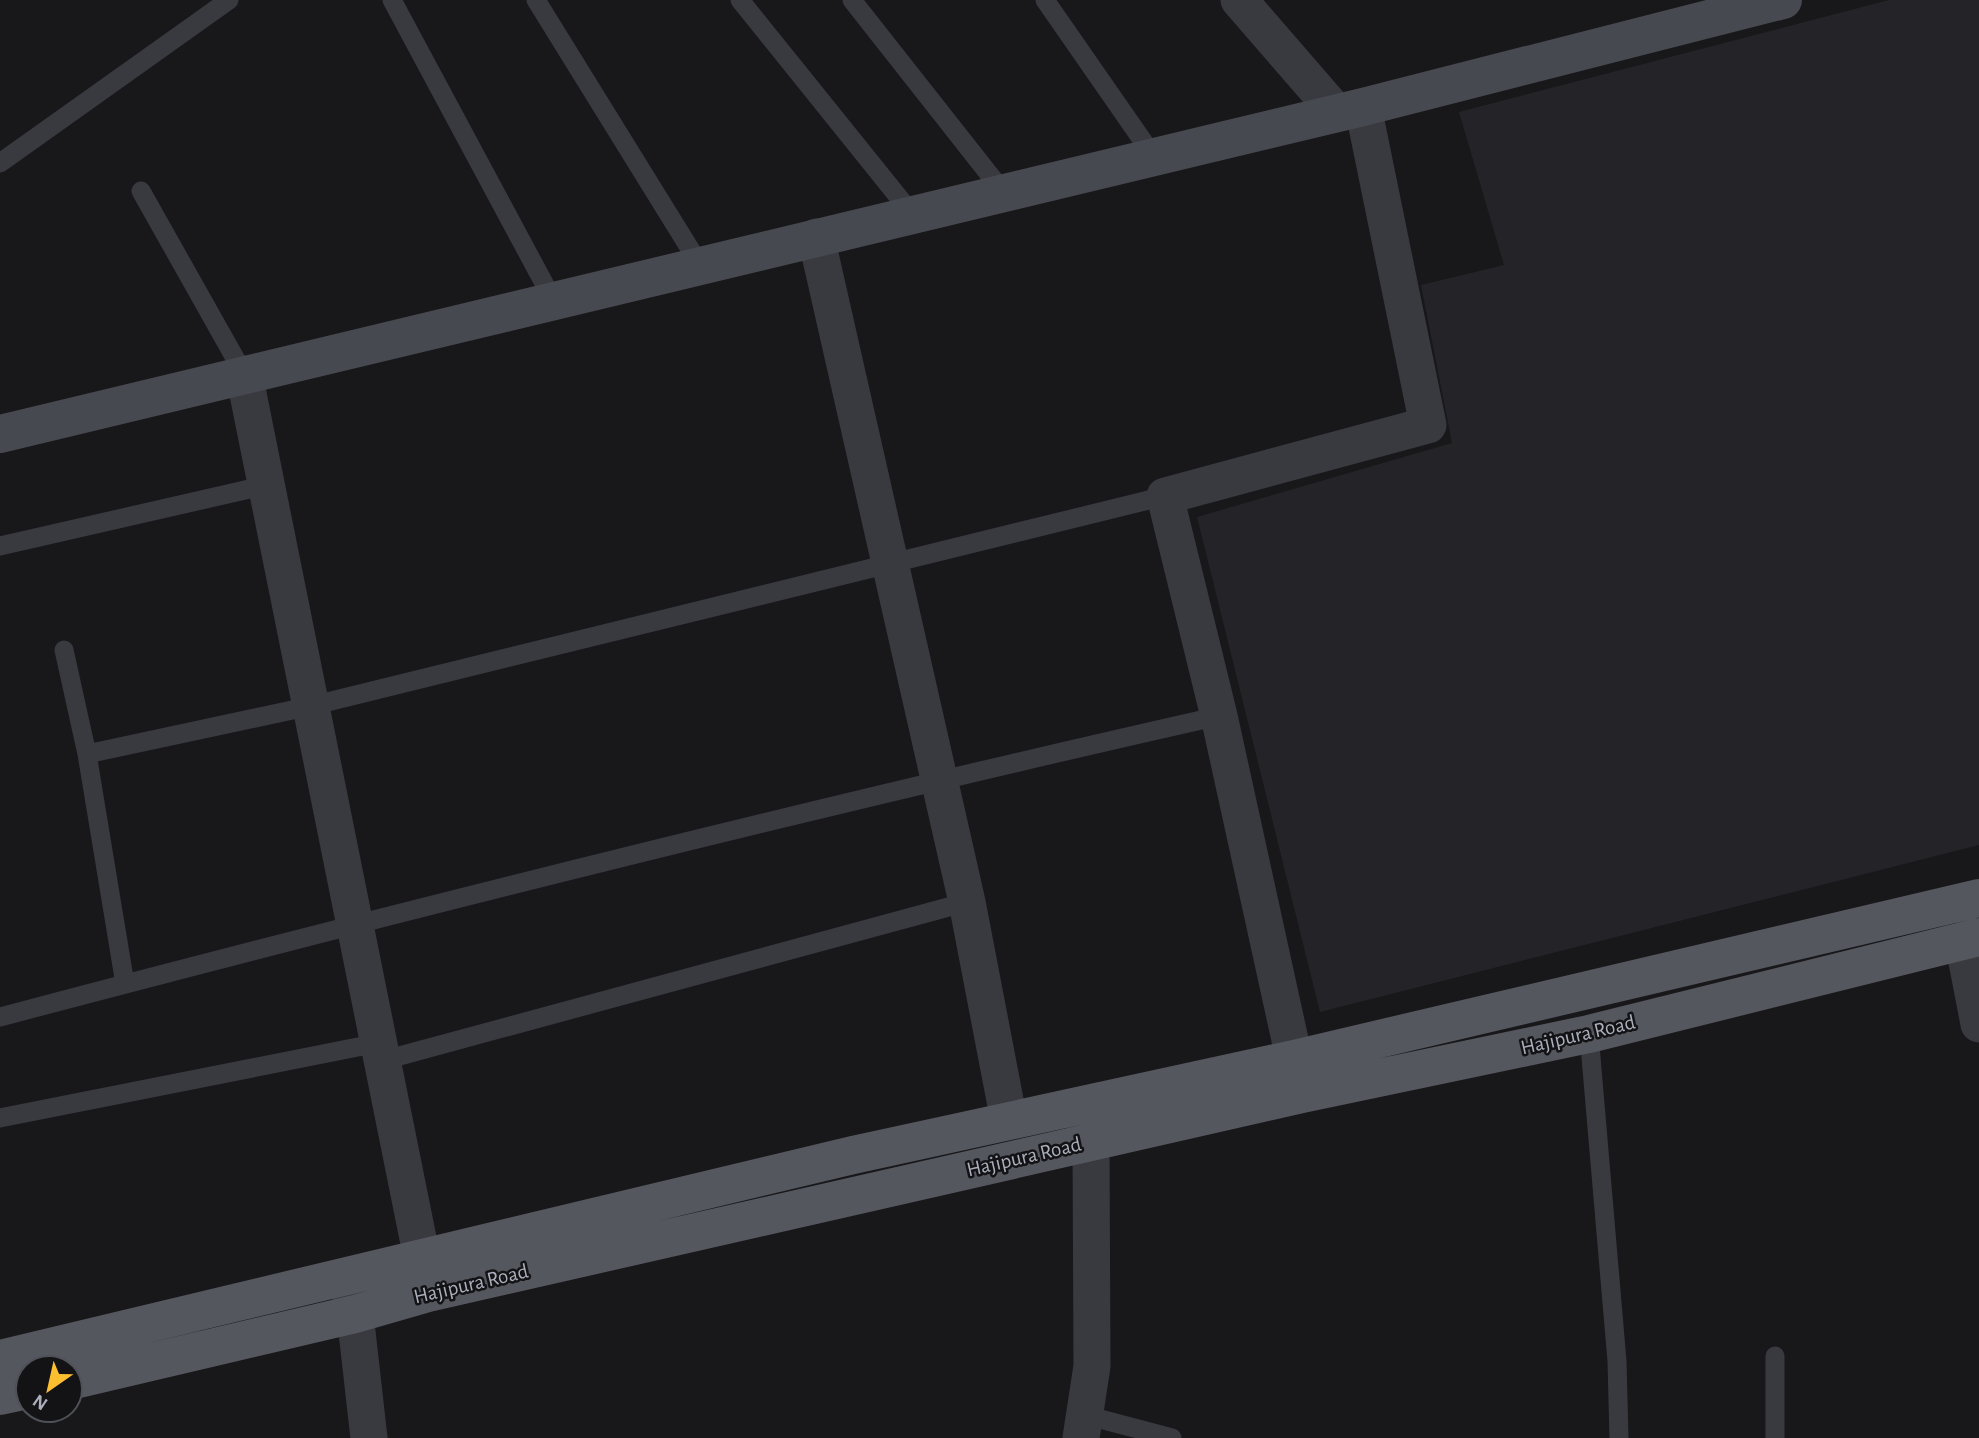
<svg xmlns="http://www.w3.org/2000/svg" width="1979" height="1438" viewBox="0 0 1979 1438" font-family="'Alegreya Sans',sans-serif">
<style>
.built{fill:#242428}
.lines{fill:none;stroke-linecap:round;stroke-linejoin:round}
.lane{stroke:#393a40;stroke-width:19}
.street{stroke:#393a40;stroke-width:37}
.secondary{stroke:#474950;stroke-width:38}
.primary{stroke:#55575f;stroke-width:38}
.labels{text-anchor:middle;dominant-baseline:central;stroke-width:5;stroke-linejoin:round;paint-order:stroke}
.street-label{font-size:21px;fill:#aaafbb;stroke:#131316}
</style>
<rect width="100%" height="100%" fill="#18181b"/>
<path class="built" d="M 1889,0 L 1979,0 L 1979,845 L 1320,1012 L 1197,517 L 1452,443 L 1421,285 L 1504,265 L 1459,112 Z"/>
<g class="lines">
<path class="lane" d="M 392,0 L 553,300
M 536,0 L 700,265
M 740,0 L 913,215
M 852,0 L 1004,193
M 1045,0 L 1154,157
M 0,163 L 229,0
M 141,191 L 244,374
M 0,546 L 267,485
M 64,650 L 87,754 L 125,984
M 87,754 L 311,706 L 1165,496
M 0,1017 C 405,910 811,808 1219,716
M 1589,1034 L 1617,1361 L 1619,1438
M 381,1061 L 967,902
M 0,1118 L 378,1043
M 1085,1415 L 1172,1438
M 1775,1438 L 1775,1356"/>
<path class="street" d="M 1239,0 L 1337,113
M 816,237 L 967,902 L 1009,1121
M 244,374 L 428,1288
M 1963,941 L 1979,1024
M 1301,1090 L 1219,716 L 1165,496 L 1428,425 L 1363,107
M 348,1285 L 355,1314 L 369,1438
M 1081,1438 L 1092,1366 L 1091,1141"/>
<path class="secondary" d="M 0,434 L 1363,107 L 1783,0"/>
<path class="primary" d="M 0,1359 L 853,1155 L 1294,1059 L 1979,898
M 70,1381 L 355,1314 L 428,1293 L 1302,1094 L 1589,1034 L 1979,937
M 0,1396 L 28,1390"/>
</g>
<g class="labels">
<g class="street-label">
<text transform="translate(1578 1035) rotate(-13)">Hajipura Road</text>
<text transform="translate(1024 1157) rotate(-13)">Hajipura Road</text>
<text transform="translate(471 1284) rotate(-13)">Hajipura Road</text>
</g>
</g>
<g transform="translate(49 1389) rotate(214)"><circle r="33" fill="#131316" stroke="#4f5158" stroke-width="2"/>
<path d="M0-5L12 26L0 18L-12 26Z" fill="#fcbf2f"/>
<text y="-10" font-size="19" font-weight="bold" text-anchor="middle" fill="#aaafbb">N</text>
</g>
</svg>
